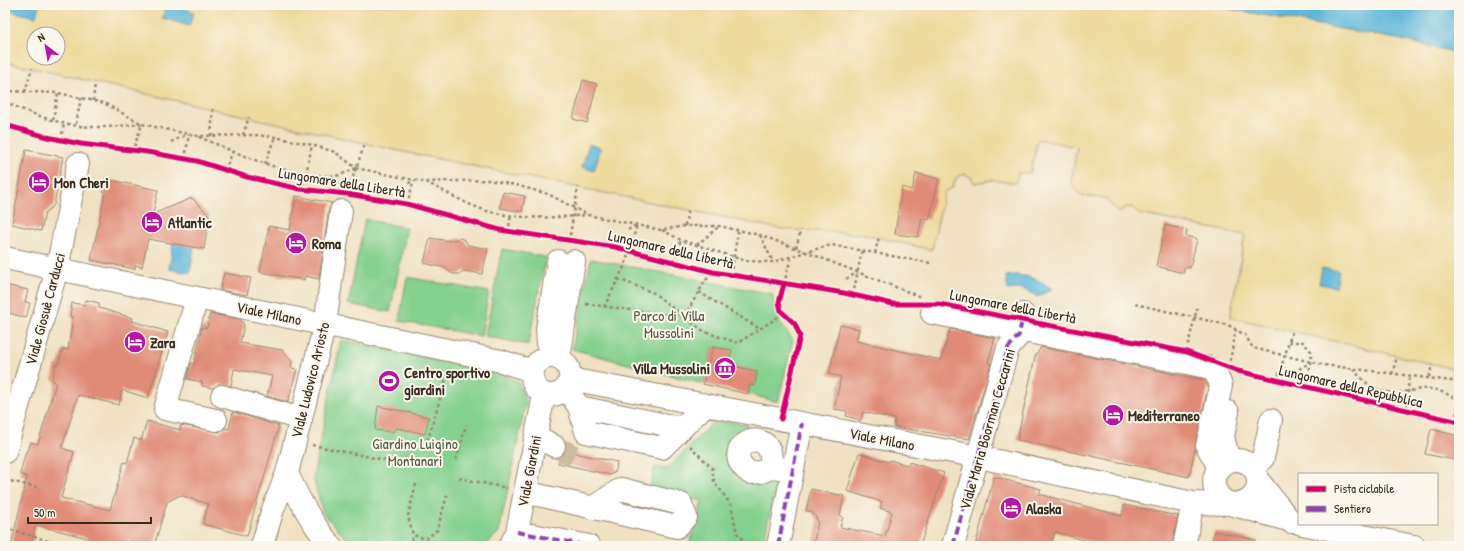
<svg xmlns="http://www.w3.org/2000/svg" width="1464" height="551" viewBox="0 0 1464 551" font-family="'Patrick Hand',sans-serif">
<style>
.green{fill:#84d08f;stroke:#607d56}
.sand{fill:#eeda9e;stroke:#94825e;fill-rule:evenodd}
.water{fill:#5bb6d9;stroke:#4b707c}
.building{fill:#e08b77}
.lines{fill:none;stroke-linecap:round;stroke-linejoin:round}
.minor-tunnel{stroke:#ccbca2;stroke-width:22;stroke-dasharray:22 11;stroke-linecap:butt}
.minor-casing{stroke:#968670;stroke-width:24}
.path{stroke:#968670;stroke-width:2.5;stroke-dasharray:3 3;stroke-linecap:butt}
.minor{stroke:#fff;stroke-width:22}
.quiet{stroke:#8e44ad;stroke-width:4;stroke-dasharray:8 4;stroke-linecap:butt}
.cycleway-casing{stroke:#fbf7ec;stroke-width:8}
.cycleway{stroke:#d6006c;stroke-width:5}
.labels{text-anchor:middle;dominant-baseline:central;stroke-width:4;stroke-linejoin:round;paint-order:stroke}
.poi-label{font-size:15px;font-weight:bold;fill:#3b2a1e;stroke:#fbf7ec;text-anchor:start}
.street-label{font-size:15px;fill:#3b2a1e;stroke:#fbf7ec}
.park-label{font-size:15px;fill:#515c40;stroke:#fbf7ec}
</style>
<rect width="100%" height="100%" fill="#fbf7ec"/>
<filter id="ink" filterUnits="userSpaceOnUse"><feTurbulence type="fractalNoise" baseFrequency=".025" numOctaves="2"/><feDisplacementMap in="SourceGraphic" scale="8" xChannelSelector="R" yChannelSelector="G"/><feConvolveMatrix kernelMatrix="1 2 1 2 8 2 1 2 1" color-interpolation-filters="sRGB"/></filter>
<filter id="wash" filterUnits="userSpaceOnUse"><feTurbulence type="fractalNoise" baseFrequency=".012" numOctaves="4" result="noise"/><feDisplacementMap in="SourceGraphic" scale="16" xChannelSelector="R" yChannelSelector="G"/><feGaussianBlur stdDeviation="0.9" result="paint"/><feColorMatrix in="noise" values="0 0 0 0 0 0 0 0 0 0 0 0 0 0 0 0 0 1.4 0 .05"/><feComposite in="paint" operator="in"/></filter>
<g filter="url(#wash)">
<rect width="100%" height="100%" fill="#f0e1c3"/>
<path class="green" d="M 365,219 L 407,228 L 390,312 L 348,304 Z
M 502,249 L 546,257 L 528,345 L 485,336 Z
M 591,259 L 772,294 L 780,323 L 793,340 L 778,402 L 748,394 L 750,385 L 755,385 L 757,372 L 728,365 L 731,350 L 713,347 L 703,384 L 572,349 Z
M 407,277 L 489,292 L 481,336 L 399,321 Z
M 341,340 L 498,372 L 518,382 L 526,402 L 499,532 L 485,546 L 353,546 L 323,513 L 313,477 Z
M 716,419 L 748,425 L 746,431 L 739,435 L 729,456 L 778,473 L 763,546 L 689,546 L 702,501 L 649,490 L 655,467 L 667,469 Z"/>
<path class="sand" d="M 5,5 L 1208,5 L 1397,39 L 1459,53 L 1459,370 L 1230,317 L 1245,235 L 1139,214 L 1132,207 L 1124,208 L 1119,213 L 1105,198 L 1081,196 L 1071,183 L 1077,147 L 1038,139 L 1030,173 L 1018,173 L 1016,183 L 992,180 L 974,183 L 971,177 L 965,174 L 957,177 L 952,188 L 944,192 L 932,250 L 864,234 L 781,229 L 395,150 L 5,62 ZM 34,34 L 58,34 L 58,58 L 34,58 Z"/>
<path class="water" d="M 7,5 L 39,5 L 36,17 L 6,10 Z
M 166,5 L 173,5 L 194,12 L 189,26 L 162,18 Z
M 1208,5 L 1459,5 L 1459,53 L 1397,39 Z
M 589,144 L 601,148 L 594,171 L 582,167 Z
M 173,244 L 194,247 L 190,273 L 169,269 Z
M 1322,268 L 1339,271 L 1336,287 L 1319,284 Z
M 1016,275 C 1031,276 1040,280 1052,289 L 1037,297 C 1027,289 1021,288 1008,290 L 1006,276 Z"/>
<g id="blocks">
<path class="building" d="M 583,80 L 597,84 L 587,123 L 573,119 Z
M 26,150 L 63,157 L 54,205 L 45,213 L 41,231 L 12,224 Z
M 916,173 L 939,179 L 929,220 L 922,218 L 918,237 L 895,234 L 902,187 L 912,190 Z
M 106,179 L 158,190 L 153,214 L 192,198 L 209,215 L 204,249 L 148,239 L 142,267 L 135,265 L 135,269 L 91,260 L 105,193 L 103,192 Z
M 503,192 L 525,196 L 522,212 L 500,208 Z
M 296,196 L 332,203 L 329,209 L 319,279 L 305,276 L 304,280 L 260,272 L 269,226 L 290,230 Z
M 1165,225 L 1187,230 L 1186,236 L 1197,239 L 1190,268 L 1185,267 L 1183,273 L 1156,266 Z
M 430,238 L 450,241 L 460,238 L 465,240 L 468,245 L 488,249 L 482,274 L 464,271 L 459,274 L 453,274 L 445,268 L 424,263 Z
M 224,273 L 251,278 L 247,295 L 220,290 Z
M 5,285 L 28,290 L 25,302 L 30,303 L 26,318 L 5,312 Z
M 86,300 L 99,303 L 99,308 L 133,318 L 132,321 L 168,332 L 148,398 L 122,390 L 119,405 L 78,395 L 62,448 L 74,452 L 61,498 L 110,510 L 124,462 L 127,463 L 134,438 L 141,441 L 147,421 L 180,430 L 181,425 L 219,432 L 225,428 L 229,429 L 233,412 L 279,426 L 247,536 L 203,524 L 208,504 L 180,495 L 167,502 L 154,546 L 146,546 L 129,541 L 127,546 L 101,546 L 99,542 L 80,536 L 36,525 L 31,546 L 11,546 L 27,477 L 20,474 L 26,451 L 28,451 L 31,442 L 38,444 L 56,383 L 52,379 L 56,364 L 58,365 L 63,349 L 68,350 L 73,317 L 70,317 L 72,303 L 85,305 Z
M 210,314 L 240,319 L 244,325 L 240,343 L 282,350 L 292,361 L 291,368 L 297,369 L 288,402 L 267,396 L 272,376 L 234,369 L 231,386 L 219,384 L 213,388 L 202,386 L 202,382 L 187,379 L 191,363 L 194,364 L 202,327 L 207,328 Z
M 840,325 L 859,329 L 856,341 L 941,360 L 950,329 L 995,338 L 988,363 L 991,364 L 969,439 L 894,427 L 895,419 L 863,412 L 861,420 L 846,416 L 847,411 L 834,409 L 841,377 L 829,374 Z
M 713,347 L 732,350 L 728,365 L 757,371 L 755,386 L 750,385 L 748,394 L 703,384 Z
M 1041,347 L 1204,380 L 1208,387 L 1189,477 L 1017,440 L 1035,357 Z
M 378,406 L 429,417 L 425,434 L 397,428 L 392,432 L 375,430 Z
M 1431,429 L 1459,436 L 1459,461 L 1425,454 Z
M 566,448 L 579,454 L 617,462 L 616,471 L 610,475 L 558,463 Z
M 859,453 L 889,462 L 890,460 L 907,465 L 909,462 L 944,473 L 920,546 L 813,546 L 818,521 L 812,512 L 806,511 L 811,489 L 844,496 L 840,516 L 843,517 L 840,527 L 885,536 L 892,512 L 880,508 L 882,502 L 847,491 Z
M 994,477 L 1041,489 L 1039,494 L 1122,516 L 1124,505 L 1178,516 L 1172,546 L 1106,546 L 1055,532 L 1051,546 L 975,546 Z
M 1214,531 L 1256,540 L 1255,546 L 1211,546 Z"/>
</g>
</g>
<g filter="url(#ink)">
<use href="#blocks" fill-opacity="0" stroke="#968670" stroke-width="1"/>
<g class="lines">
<path class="minor-tunnel" d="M 554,446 L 576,457"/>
<g class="minor-casing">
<path id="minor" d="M 5,258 L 501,361 L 532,371
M 197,298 L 165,409 L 216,420
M 932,313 L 1207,367 C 1216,372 1218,377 1221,386 L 1207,446 L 1219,467
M532 376a19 19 0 1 1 38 0a19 19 0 1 1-38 0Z
M 549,357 L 547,329 L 558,261
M 559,359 L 574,261
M 570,379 L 979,457 L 1193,503 L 1230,504 L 1299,523
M 566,388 L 579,407 L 586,432 L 662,448 L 705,405
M 222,396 L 301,419
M 579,407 L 681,428
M 1228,412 L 1223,436 L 1229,461
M 536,436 L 554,446
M 5,452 L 57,269 L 78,164
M 771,459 C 769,422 715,448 750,473 L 761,472 L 773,467 L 793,470
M1214 482a22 22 0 1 1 44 0a22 22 0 1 1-44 0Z
M 1253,468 L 1263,458 L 1271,420
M 287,473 C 299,500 312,524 331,546
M 1258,480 L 1291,522
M 525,492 L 677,527 L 686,517 L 681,504 L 621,489 L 592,508
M 1302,524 L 1414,546
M 517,532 L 589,546
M 262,546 L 272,512 L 287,473 L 325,324 L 341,211
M 510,546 L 517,532 L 544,395
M 778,546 L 802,423
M 953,546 L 1008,348 L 1019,335 L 1023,314
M 1184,546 L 1193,503"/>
</g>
<path class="path" d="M 5,91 L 58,93 L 104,103 L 142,124 L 197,136 L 255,135 L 275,137 L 312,145 L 335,152 L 356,168 L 414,180 L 424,182 L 488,180 L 516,185 L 548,194 L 588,215 L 661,230 L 685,226 L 719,226 L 760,235 L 806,252 L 831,245 L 930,263
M 25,92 L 32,68
M 93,101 L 95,83
M 5,102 C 34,115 67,128 99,127 C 114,127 128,125 142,124 L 133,150
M 53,120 L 58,93
M 5,123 L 10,105
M 76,124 L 81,98
M 243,135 L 249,117
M 211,136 L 213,109
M 199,137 C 241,154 286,177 333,176 C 340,176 349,171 356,168
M 61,140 L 64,123
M 171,142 L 188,134
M 185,159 L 189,134
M 265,164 L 275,137
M 225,170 L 233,151
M 306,174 L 312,145
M 426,182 C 444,191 464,203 484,210 C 517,220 553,218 587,215
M 283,185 L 286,169
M 399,191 L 413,180
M 347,194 L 365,143
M 407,204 L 414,180
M 685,226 L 688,210
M 628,230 L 636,225
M 662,230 L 681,240 L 746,261 L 773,262 L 806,252 L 921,297
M 508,232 L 511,215
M 760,235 L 773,262
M 569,241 L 578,187
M 697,245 L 718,227
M 796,248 L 801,230
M 875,253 L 879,237
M 673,261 L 681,240
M 731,275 L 738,231
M 618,279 L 654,293 L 684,317 L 705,281 L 713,272
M 846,279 L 858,272
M 784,284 L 791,257
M 699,292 L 760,329
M 853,295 L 862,250
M 586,304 L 684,317 L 705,332 L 738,343 L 778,317 L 781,311
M 1135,304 L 1228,325 L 1245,335 L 1253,348 L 1324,365 L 1459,382
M 604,307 L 625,265 L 637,225
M 1289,342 L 1303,342 L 1311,351 L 1311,362 L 1306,387
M 1188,345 L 1197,308
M 1230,361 L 1236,330
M 1299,369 L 1311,362
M 1353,369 C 1370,389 1382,396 1409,391 C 1416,390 1424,388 1431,389 C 1442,391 1450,395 1459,401
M 1392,374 L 1397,357
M 1429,377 L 1432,365
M 1277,381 L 1292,332
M 1407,411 L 1409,375
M 1455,421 L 1459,401
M 312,445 L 413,466
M 690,446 L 712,468 L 714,481 L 731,505 L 737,533 L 748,546
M 424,452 L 449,369
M 456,460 L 466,425
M 459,478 L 507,488
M 5,480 L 41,488
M 416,484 L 408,516 L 413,535 L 426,539 L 437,530 L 448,492
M 5,528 L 52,542
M 426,539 L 427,546
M 410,546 L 413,535
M 749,546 L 760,543"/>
<use href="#minor" class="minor"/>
<path class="quiet" d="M 517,532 L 589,546
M 778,546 L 802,423
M 953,546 L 1008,348 L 1019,335 L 1023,314"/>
<g class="cycleway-casing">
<path id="cycleway" d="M 5,125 L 47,137 L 81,144 L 147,152 L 197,161 L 247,177 L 300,189 L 347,194 L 407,204 L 500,230 L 615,247 L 713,272 L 844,293 L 893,304 L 939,304 L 1187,352 L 1238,371 L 1459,422
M 781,419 L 800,336 L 795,324 L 781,311 L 779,302 L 784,284"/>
</g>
<use href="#cycleway" class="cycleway"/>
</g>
</g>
<defs>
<g id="hotel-disc" transform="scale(1.15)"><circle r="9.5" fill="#b5179e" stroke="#fbf7ec"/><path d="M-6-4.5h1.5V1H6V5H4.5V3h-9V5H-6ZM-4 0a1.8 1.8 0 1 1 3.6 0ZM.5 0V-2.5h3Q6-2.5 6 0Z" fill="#fff"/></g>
<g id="museum-disc" transform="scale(1.15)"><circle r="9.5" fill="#b5179e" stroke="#fbf7ec"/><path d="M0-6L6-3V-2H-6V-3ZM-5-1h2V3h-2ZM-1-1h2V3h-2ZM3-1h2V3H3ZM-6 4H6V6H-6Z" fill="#fff"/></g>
<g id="stadium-disc" transform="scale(1.15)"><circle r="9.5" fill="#b5179e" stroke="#fbf7ec"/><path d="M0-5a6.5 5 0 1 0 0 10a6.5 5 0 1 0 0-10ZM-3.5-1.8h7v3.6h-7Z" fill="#fff"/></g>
</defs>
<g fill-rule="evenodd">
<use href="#hotel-disc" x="39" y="182"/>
<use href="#hotel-disc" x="152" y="222"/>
<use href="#hotel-disc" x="296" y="243"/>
<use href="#hotel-disc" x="135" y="342"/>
<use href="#museum-disc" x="725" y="368"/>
<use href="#stadium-disc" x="389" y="381"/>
<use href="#hotel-disc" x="1113" y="415"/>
<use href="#hotel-disc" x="1011" y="508"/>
</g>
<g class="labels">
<g class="poi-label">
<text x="54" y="182">Mon Cheri</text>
<text x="168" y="222">Atlantic</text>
<text x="312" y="243">Roma</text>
<text x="150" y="342">Zara</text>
<text x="710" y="368" text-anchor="end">Villa Mussolini</text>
<text x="404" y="372">Centro sportivo<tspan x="404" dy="17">giardini</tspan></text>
<text x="1128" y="415">Mediterraneo</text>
<text x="1026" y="508">Alaska</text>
</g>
<g class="street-label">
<text transform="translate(342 182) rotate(9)">Lungomare della Libertà</text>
<text transform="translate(671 249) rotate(13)">Lungomare della Libertà</text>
<text transform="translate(1013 306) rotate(11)">Lungomare della Libertà</text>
<text transform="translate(45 309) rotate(-75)">Viale Giosuè Carducci</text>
<text transform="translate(269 313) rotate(12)">Viale Milano</text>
<text transform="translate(310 380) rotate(-76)">Viale Ludovico Ariosto</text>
<text transform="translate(1351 386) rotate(13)">Lungomare della Repubblica</text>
<text transform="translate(987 429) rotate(-74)">Viale Maria Boorman Ceccarini</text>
<text transform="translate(882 439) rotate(11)">Viale Milano</text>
<text transform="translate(529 471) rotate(-79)">Viale Giardini</text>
</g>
<g class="park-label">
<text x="669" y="315">Parco di Villa<tspan x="669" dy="17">Mussolini</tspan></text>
<text x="415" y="443">Giardino Luigino<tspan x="415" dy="17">Montanari</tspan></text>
</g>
</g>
<rect width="1464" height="551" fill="none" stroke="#fbf7ec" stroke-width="20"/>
<rect x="1298" y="473" width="140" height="52" fill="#fbf7ec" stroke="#aea59a"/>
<rect x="1306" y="486" width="20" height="6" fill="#d6006c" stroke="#aea59a"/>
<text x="1334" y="493" font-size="12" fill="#3b2a1e">Pista ciclabile</text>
<rect x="1306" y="506" width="20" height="6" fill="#8e44ad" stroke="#aea59a"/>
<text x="1334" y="513" font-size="12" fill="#3b2a1e">Sentiero</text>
<g transform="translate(46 46) rotate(329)"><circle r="19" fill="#fbf7ec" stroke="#aea59a"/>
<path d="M0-3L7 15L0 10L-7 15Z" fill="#b5179e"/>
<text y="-6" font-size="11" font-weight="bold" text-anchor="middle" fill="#3b2a1e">N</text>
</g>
<path d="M28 517v6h123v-6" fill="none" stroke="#3b2a1e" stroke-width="2"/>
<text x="34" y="517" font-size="12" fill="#3b2a1e" stroke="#fbf7ec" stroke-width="3" paint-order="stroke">50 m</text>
</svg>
